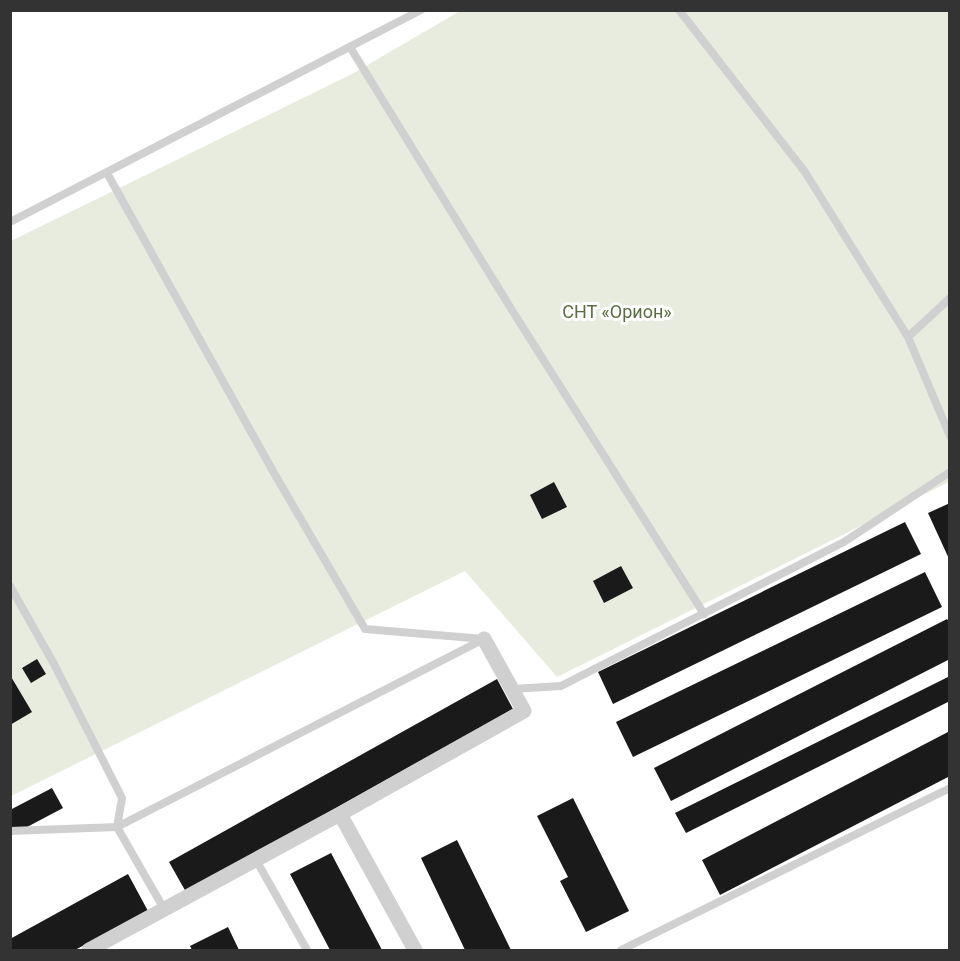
<svg xmlns="http://www.w3.org/2000/svg" width="960" height="961" viewBox="0 0 960 961" font-family="Roboto,sans-serif">
<style>
.green{fill:#e7ecdf}
.building{fill:#1a1a1a}
.lines{fill:none;stroke-linecap:round;stroke-linejoin:round}
.service{stroke:#d0d0d0;stroke-width:8}
.minor{stroke:#d0d0d0;stroke-width:15}
.labels{text-anchor:middle;dominant-baseline:central;stroke-width:6;stroke-linejoin:round;paint-order:stroke}
.park-label{font-size:18px;fill:#5a6e41;stroke:#fff}
</style>
<rect width="100%" height="100%" fill="#fff"/>
<path class="green" d="M 460,11 L 949,11 L 949,482 L 557,677 L 465,571 L 11,796 L 11,241 L 352,74 Z"/>
<path class="building" d="M 554,482 L 567,507 L 542,519 L 530,495 Z
M 950,503 L 950,561 L 928,513 Z
M 905,522 L 921,554 L 613,704 L 598,672 Z
M 621,566 L 633,588 L 604,603 L 593,581 Z
M 925,572 L 942,607 L 633,757 L 616,722 Z
M 947,619 L 950,623 L 950,659 L 671,801 L 654,768 Z
M 37,659 L 46,674 L 31,683 L 22,668 Z
M 10,675 L 32,712 L 10,725 Z
M 950,676 L 950,701 L 686,833 L 675,813 Z
M 497,679 L 513,709 L 186,892 L 169,862 Z
M 948,732 L 950,735 L 950,776 L 720,895 L 702,860 Z
M 52,788 L 63,808 L 10,836 L 10,810 Z
M 573,798 L 629,911 L 586,932 L 560,881 L 568,877 L 537,816 Z
M 457,840 L 511,950 L 465,950 L 421,858 Z
M 331,853 L 382,950 L 330,950 L 290,874 Z
M 128,874 L 148,911 L 75,950 L 10,950 L 10,939 Z
M 228,927 L 239,950 L 192,950 L 190,946 Z"/>
<g class="lines">
<path class="service" d="M 679,10 L 805,172 L 908,337
M 350,47 L 510,307 L 704,614
M 107,173 L 274,473 L 365,629 L 484,639
M 10,222 L 421,10
M 950,298 L 908,337 L 950,436
M 10,586 L 54,664 L 122,798 L 117,827 L 10,831
M 512,689 L 561,686 L 844,542 L 950,472
M 256,860 L 307,950
M 164,909 L 117,827 L 482,640
M 621,950 L 950,788"/>
<path class="minor" d="M 340,814 L 415,950
M 89,950 L 340,814 L 524,711 L 484,639"/>
</g>
<g class="labels">
<g class="park-label">
<text x="617" y="311">СНТ «Орион»</text>
</g>
</g>
<rect width="960" height="961" fill="none" stroke="#333333" stroke-width="24"/>
</svg>
